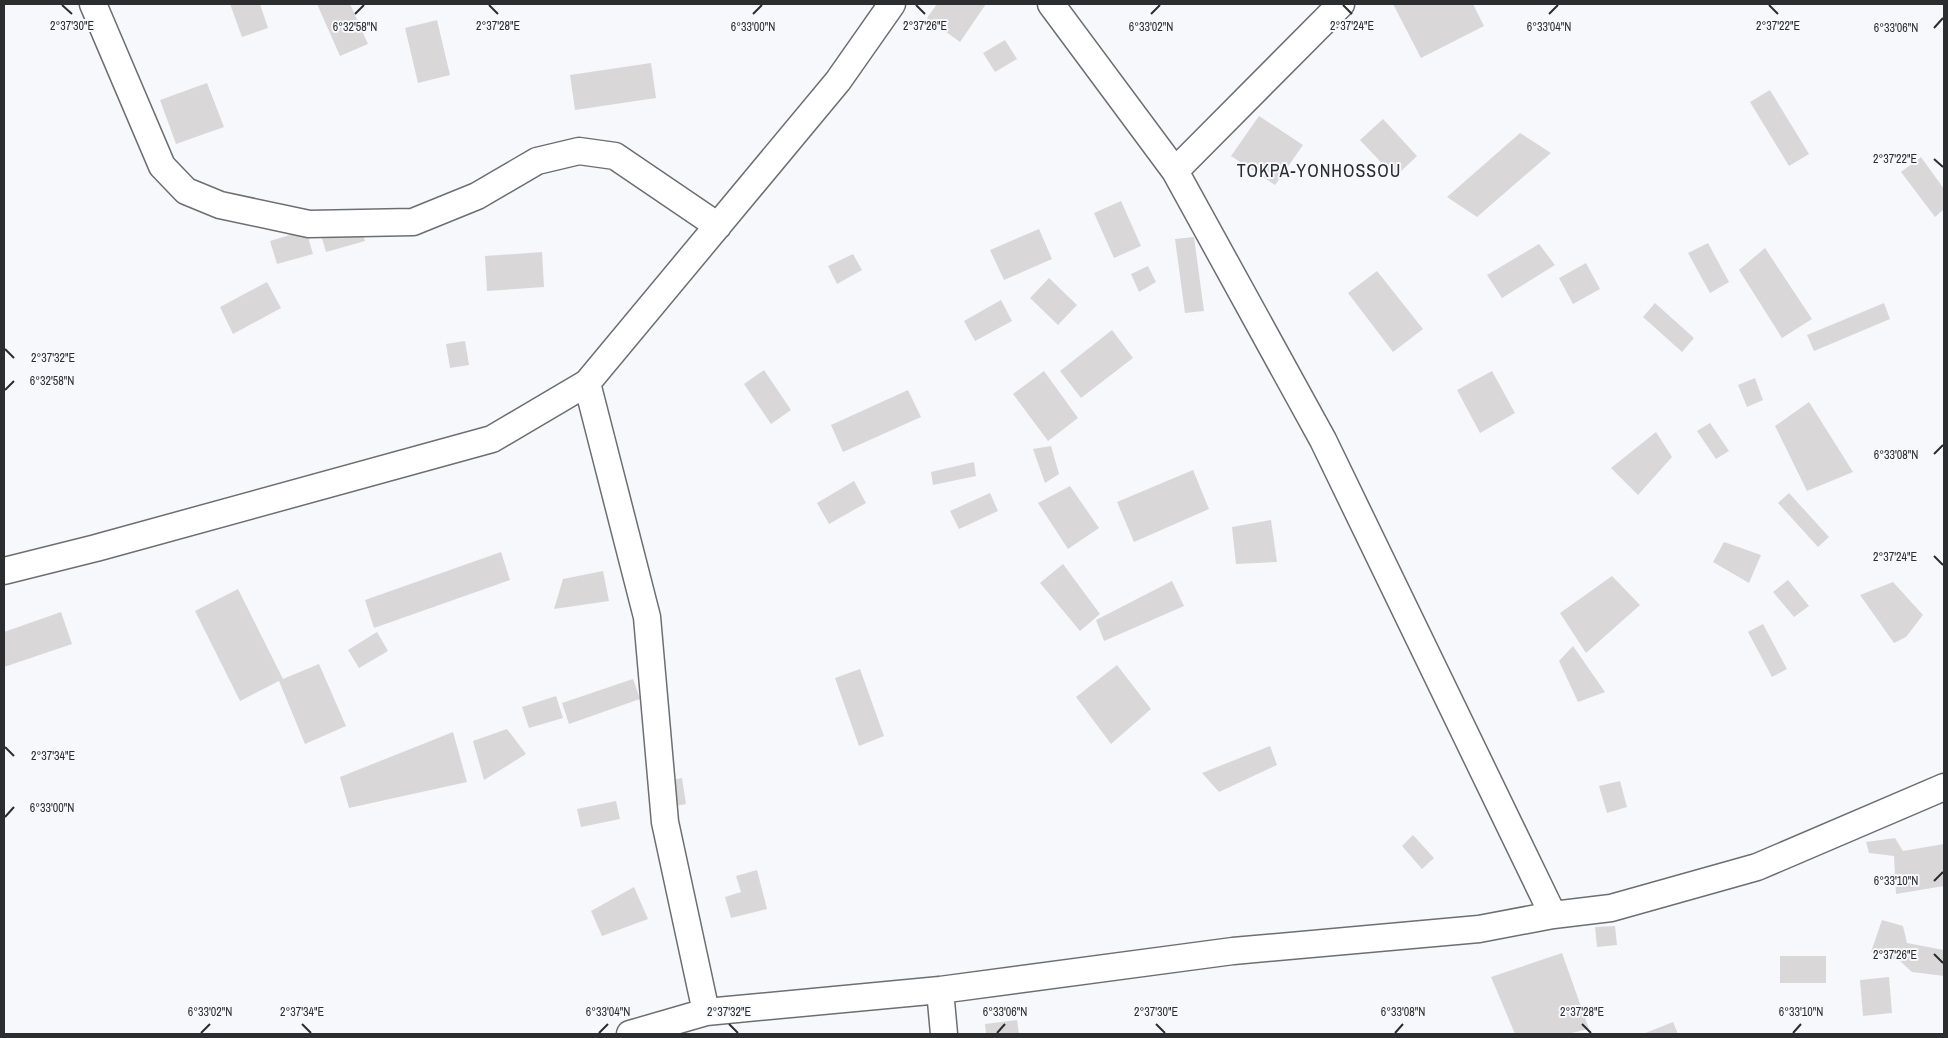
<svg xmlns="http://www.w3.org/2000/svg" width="1948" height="1038" viewBox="0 0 1948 1038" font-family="'Archivo Narrow',sans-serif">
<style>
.building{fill:#dad7d8}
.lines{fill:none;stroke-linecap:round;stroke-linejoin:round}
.minor-casing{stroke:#6d6e71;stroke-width:29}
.minor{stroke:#fff;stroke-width:26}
.ticks{fill:none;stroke:#2c2d2e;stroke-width:2}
.labels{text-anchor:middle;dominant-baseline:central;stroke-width:4;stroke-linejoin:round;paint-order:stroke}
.quarter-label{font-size:18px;letter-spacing:1px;fill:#2c2d2e;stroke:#f6f8fb}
.ticks-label{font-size:12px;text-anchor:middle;fill:#2c2d2e;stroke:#f6f8fb;stroke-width:4;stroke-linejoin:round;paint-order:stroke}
</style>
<rect width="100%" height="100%" fill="#f6f8fb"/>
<path class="building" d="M 230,4 L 260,4 L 268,28 L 242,37 Z
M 317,4 L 350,4 L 368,44 L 340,56 Z
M 937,4 L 986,4 L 960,42 L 927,18 Z
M 1393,4 L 1473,4 L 1484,26 L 1421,58 Z
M 437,20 L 450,75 L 418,83 L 405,28 Z
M 1005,40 L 1017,59 L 995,72 L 983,53 Z
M 651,63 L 656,98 L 575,110 L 570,75 Z
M 207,83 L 224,127 L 176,144 L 160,100 Z
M 1770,90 L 1809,154 L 1789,166 L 1750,102 Z
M 1259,116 L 1303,145 L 1275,185 L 1231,156 Z
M 1383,119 L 1417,156 L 1395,177 L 1360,140 Z
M 1520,133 L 1551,153 L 1477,217 L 1447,197 Z
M 1921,157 L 1944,189 L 1944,209 L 1935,217 L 1901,172 Z
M 1121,201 L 1141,246 L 1114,258 L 1094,213 Z
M 358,216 L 365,241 L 326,252 L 319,228 Z
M 1039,229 L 1052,259 L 1004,280 L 990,250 Z
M 306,230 L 313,254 L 277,264 L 270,241 Z
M 1194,237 L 1204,311 L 1185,313 L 1175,239 Z
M 1708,243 L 1729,282 L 1710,293 L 1688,253 Z
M 1539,244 L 1555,265 L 1502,298 L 1487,275 Z
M 1765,248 L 1812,319 L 1782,338 L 1739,270 Z
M 542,252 L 544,287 L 487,291 L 485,256 Z
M 853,254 L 862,270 L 837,284 L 828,266 Z
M 1586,263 L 1600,289 L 1573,304 L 1559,278 Z
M 1148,266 L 1156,282 L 1139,292 L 1131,274 Z
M 1377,271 L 1423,329 L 1393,352 L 1348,293 Z
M 1049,278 L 1077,305 L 1058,325 L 1030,298 Z
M 267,282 L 281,308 L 233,334 L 220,307 Z
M 1001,300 L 1012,321 L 975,341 L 964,321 Z
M 1655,303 L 1694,338 L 1682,352 L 1643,317 Z
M 1884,303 L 1890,319 L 1814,351 L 1807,335 Z
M 1112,330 L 1133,358 L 1081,398 L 1060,371 Z
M 465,341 L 469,365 L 450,368 L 446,344 Z
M 764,370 L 791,410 L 771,424 L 744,384 Z
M 1044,371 L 1078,418 L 1048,441 L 1013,394 Z
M 1492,371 L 1515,413 L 1480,433 L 1457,390 Z
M 1755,378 L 1763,400 L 1747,407 L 1738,385 Z
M 908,390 L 921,417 L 843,452 L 831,425 Z
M 1809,402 L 1853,472 L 1807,491 L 1775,426 Z
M 1710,423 L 1729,451 L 1716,459 L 1697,431 Z
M 1656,432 L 1672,457 L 1638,495 L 1611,468 Z
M 1051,446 L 1059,474 L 1045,483 L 1033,449 Z
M 974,462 L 976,476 L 933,485 L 931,472 Z
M 1193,470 L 1209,509 L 1134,542 L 1117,502 Z
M 854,481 L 866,503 L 829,524 L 817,503 Z
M 1070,486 L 1099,528 L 1068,549 L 1038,503 Z
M 990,493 L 998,511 L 959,529 L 950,511 Z
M 1789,493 L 1829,537 L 1818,547 L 1778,503 Z
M 1271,520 L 1277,562 L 1236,564 L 1232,527 Z
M 1724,542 L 1761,555 L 1749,583 L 1713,562 Z
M 501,552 L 510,580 L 374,628 L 365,600 Z
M 1063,564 L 1100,614 L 1080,631 L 1040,583 Z
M 603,571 L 609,601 L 554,609 L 563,579 Z
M 1612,576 L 1640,605 L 1586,653 L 1560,613 Z
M 1788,580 L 1809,606 L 1794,617 L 1773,592 Z
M 1172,581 L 1184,606 L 1104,641 L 1096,620 Z
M 1893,582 L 1923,615 L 1906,637 L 1894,643 L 1860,595 Z
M 238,589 L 283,679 L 319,664 L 346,726 L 305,744 L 279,681 L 240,701 L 195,611 Z
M 61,612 L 72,644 L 4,667 L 4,632 Z
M 1763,624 L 1787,669 L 1772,677 L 1748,632 Z
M 377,632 L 388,651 L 359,668 L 348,650 Z
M 1573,646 L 1605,692 L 1578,702 L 1559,661 Z
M 1117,665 L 1151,709 L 1111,744 L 1076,697 Z
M 860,669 L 884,736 L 859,746 L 835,678 Z
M 633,679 L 640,699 L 569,724 L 562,703 Z
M 556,696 L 563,718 L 529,728 L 522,707 Z
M 507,729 L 526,754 L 484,780 L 473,741 Z
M 453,732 L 467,782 L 349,808 L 340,777 Z
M 1270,746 L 1277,765 L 1219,792 L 1202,773 Z
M 682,778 L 686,804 L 670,807 L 666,781 Z
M 1620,781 L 1627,807 L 1607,813 L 1599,786 Z
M 616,801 L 620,819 L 581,827 L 577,809 Z
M 1413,835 L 1434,858 L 1422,869 L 1402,846 Z
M 1895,838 L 1903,851 L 1944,844 L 1944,886 L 1896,894 L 1894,856 L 1869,853 L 1866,842 Z
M 757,870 L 767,909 L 731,918 L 725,897 L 741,892 L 736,876 Z
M 634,887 L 648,919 L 602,936 L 591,911 Z
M 1882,920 L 1903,926 L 1907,943 L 1944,950 L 1944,976 L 1912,972 L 1900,961 L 1871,952 Z
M 1615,926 L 1617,945 L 1597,947 L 1595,927 Z
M 1562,953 L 1589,1029 L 1567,1034 L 1515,1034 L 1491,977 Z
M 1780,956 L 1826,956 L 1826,983 L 1780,983 Z
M 1889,977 L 1892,1013 L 1863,1016 L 1860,980 Z
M 1017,1020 L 1019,1034 L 986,1034 L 985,1024 Z
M 1673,1022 L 1678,1034 L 1643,1034 Z"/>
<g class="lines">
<g class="minor-casing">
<path id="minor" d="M 93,4 L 162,166 L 186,191 L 220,205 L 309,224 L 413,222 L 477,196 L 537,161 L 579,151 L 615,156 L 718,226
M 1051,4 L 1175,171 L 1323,440 L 1553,915
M 1175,171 L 1341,4
M 587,383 L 647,617 L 665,822 L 706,1012
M 4,571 L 96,548 L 492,439 L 587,383 L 838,81 L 892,4
M 940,990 L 944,1034
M 630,1034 L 706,1012 L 940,990 L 1233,951 L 1479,929 L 1553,915 L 1611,908 L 1757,867 L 1944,787"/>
</g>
<use href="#minor" class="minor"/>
</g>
<path class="ticks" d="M 62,5 L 72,14M 489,5 L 498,14M 916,5 L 925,14M 1343,5 L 1352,14M 1769,5 L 1778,14M 355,14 L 364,5M 753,14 L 762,5M 1151,14 L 1160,5M 1549,14 L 1558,5M 1934,28 L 1943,18M 1934,159 L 1943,167M 5,349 L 14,358M 5,390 L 14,381M 1934,454 L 1943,445M 1934,556 L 1943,565M 5,747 L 14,756M 5,817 L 14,807M 1934,881 L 1943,872M 1934,954 L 1943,963M 302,1024 L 311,1033M 729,1024 L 738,1033M 1156,1024 L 1165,1033M 1582,1024 L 1591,1033M 201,1033 L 210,1024M 599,1033 L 608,1024M 997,1033 L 1005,1024M 1395,1033 L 1403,1024M 1793,1033 L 1801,1024"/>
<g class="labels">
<g class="quarter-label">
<text x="1319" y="170">TOKPA-YONHOSSOU</text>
</g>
</g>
<g class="ticks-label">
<text x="72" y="30">2°37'30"E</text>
<text x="498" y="30">2°37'28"E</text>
<text x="925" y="30">2°37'26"E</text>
<text x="1352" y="30">2°37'24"E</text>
<text x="1778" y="30">2°37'22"E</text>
<text x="355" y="31">6°32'58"N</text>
<text x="753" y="31">6°33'00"N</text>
<text x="1151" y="31">6°33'02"N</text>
<text x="1549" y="31">6°33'04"N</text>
<text x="1896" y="32">6°33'06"N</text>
<text x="1895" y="163">2°37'22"E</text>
<text x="53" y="362">2°37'32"E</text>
<text x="52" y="385">6°32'58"N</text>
<text x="1896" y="459">6°33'08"N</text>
<text x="1895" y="561">2°37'24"E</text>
<text x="53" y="760">2°37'34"E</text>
<text x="52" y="812">6°33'00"N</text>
<text x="1896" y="885">6°33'10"N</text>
<text x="1895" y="959">2°37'26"E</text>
<text x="210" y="1016">6°33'02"N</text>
<text x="608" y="1016">6°33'04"N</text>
<text x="1005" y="1016">6°33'06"N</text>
<text x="1403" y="1016">6°33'08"N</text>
<text x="1801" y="1016">6°33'10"N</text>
<text x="302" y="1016">2°37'34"E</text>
<text x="729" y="1016">2°37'32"E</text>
<text x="1156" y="1016">2°37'30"E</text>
<text x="1582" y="1016">2°37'28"E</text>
</g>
<rect width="1948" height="1038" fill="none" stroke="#2c2d2e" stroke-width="10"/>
</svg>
